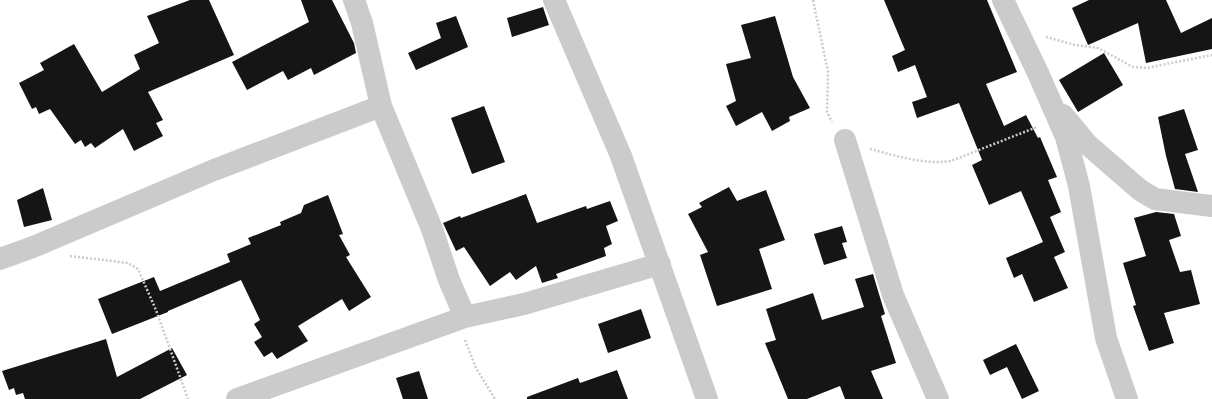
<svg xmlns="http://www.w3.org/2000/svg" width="1212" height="399" viewBox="0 0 1212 399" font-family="Inter,sans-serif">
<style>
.building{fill:#151515}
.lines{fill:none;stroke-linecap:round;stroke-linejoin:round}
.path{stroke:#cbcbcb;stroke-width:2.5;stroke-dasharray:2 2;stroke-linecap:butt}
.street{stroke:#cbcbcb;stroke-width:22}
</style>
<rect width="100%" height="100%" fill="#fff"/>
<path class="building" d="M 190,0 L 209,0 L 234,55 L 148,92 L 163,120 L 156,123 L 163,136 L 134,151 L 123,129 L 95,148 L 91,143 L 85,147 L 81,140 L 75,144 L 50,109 L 39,114 L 36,107 L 32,109 L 19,83 L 44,70 L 40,63 L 74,44 L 102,92 L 140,69 L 134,55 L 159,43 L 147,16 Z
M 301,0 L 332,0 L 354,43 L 356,53 L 314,75 L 311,68 L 288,80 L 283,71 L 247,90 L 232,62 L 309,22 Z
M 884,0 L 987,0 L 1017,72 L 986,84 L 1004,126 L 1026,115 L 1038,138 L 1040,137 L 1057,177 L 1048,180 L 1061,212 L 1050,217 L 1065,252 L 1054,257 L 1068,288 L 1034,302 L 1022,274 L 1014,278 L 1006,258 L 1043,242 L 1021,191 L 989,205 L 972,165 L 982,160 L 959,103 L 917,118 L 912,102 L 927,97 L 915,65 L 898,72 L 892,56 L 905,50 Z
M 1089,0 L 1166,0 L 1181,33 L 1212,18 L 1212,49 L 1146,63 L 1138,23 L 1088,45 L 1072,8 Z
M 543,7 L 549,25 L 512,37 L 507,18 Z
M 456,16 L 468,47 L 416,70 L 408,53 L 441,38 L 436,23 Z
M 775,16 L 793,77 L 810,108 L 789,117 L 790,121 L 772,131 L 762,112 L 736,126 L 726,106 L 736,101 L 726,64 L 751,58 L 741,25 Z
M 1104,53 L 1123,85 L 1078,112 L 1059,80 Z
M 484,106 L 505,162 L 472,174 L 451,118 Z
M 1184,109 L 1198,150 L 1185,154 L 1198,192 L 1175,189 L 1166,156 L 1158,117 Z
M 729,187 L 737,201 L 766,190 L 785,240 L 759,249 L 772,289 L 717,306 L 700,255 L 708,252 L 688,214 L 702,207 L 699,203 Z
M 43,188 L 52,220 L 24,227 L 17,200 Z
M 526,194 L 537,223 L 586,206 L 587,209 L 610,201 L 618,221 L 606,226 L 612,244 L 604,248 L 606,256 L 556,274 L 558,278 L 542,283 L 536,266 L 516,280 L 510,272 L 490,286 L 464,247 L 456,251 L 443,223 L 460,216 L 461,218 Z
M 328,195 L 343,234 L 339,235 L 350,255 L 346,257 L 371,297 L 349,311 L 342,299 L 298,326 L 308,341 L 277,359 L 272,352 L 264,357 L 254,342 L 262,337 L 254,324 L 260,320 L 241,280 L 168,311 L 168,312 L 112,334 L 98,299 L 154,277 L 160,291 L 230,262 L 227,254 L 251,244 L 248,238 L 281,225 L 280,222 L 301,213 L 304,205 Z
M 1156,212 L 1174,214 L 1181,236 L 1169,240 L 1180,272 L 1191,270 L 1200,304 L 1164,313 L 1174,343 L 1149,351 L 1133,306 L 1136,305 L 1123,263 L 1146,256 L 1134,218 Z
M 842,226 L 847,242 L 842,243 L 847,258 L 824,265 L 814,234 Z
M 873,274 L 885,314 L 881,316 L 896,363 L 871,371 L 883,399 L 845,399 L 840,386 L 807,399 L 788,399 L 765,343 L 776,340 L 766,309 L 813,293 L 822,320 L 864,307 L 855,279 Z
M 641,309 L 651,338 L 608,353 L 598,324 Z
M 106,339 L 117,377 L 172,348 L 187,375 L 140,399 L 25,399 L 23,393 L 16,395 L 14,388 L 9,390 L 2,371 Z
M 1016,344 L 1039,391 L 1022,399 L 1007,367 L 990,375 L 983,360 Z
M 617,370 L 628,399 L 527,399 L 527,397 L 578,378 L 580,383 Z
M 419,371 L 428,399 L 403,399 L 396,378 Z"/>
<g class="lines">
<path class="path" d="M 813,0 L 828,72 L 827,112 L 832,122
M 1046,37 L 1075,45 L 1098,48 L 1133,67 L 1146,68 L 1212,55
M 870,149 C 897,156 924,165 951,161 L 1037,127
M 70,256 L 128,263 L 138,269 L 156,310 L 188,399
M 465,340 L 476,368 L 495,399"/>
<path class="street" d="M 354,0 L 362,23 L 381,106 L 432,229 L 449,280 L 465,317 L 524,304 L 660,264
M 554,0 L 621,156 L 707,399
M 1003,0 L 1038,73 L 1066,137 L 1079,186 L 1106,338 L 1127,399
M 1063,115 L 1087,144 L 1140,190 L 1155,199 L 1212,206
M 845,140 L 893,295 L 938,399
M 0,259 L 33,247 L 214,170 L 381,106
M 237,399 L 465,317"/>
</g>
</svg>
